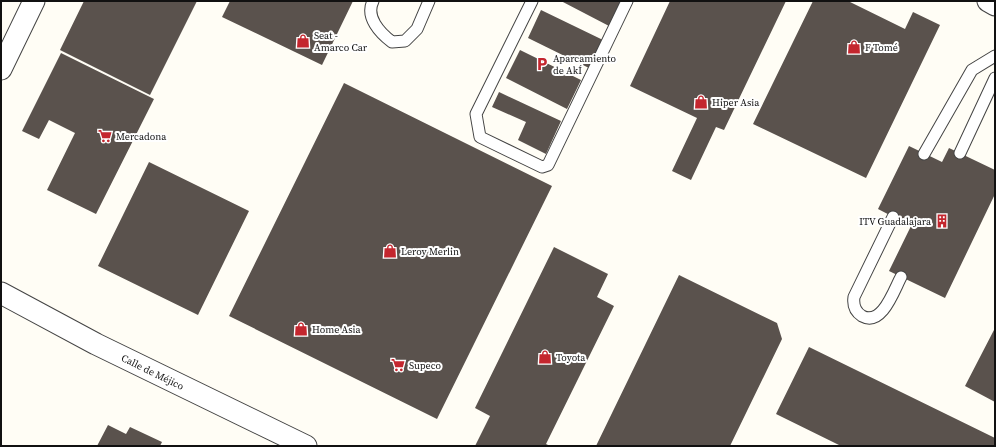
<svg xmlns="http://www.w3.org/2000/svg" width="996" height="447" viewBox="0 0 996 447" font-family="'Source Serif 4',serif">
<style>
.building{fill:#5a524d}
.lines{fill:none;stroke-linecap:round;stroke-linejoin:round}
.lane-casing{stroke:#444;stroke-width:13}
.street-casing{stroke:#444;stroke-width:23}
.lane{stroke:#fff;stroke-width:11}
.street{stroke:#fff;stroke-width:21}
.labels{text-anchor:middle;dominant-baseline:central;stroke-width:4;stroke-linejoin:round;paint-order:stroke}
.poi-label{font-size:10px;fill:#111;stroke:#fff;text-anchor:start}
.street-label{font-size:10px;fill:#111;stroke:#fff}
</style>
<rect width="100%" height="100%" fill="#fffdf5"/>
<path class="building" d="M 84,1 L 197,1 L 150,95 L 60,50 Z
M 230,1 L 353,1 L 322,65 L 222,17 Z
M 561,1 L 621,1 L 609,26 Z
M 670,1 L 786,1 L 724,130 L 716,127 L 691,180 L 672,171 L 697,118 L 630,86 Z
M 813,1 L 848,1 L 905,29 L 913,12 L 940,25 L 866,178 L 753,124 Z
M 541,10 L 603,40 L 589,68 L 528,38 Z
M 520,50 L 581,80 L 567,109 L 506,78 Z
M 61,53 L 154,99 L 96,214 L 47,190 L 75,133 L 49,120 L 39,139 L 22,131 Z
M 344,83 L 552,186 L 437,419 L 229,316 Z
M 499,92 L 561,121 L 546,154 L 518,140 L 526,122 L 492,107 Z
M 909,146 L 942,162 L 949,148 L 995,170 L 995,194 L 945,298 L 889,271 L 911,226 L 878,209 Z
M 149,162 L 249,211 L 198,315 L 98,266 Z
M 554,247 L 608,274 L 597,297 L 614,306 L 546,444 L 550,446 L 475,446 L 490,416 L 475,408 Z
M 679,275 L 777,323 L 782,339 L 730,446 L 596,446 Z
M 995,328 L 995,402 L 965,386 Z
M 809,347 L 995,438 L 995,446 L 841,446 L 776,414 Z
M 108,425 L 126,434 L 130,427 L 162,442 L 160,446 L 97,446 Z"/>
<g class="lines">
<g class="lane-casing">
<path id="lane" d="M 373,1 C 365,17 380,33 392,42 L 405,41 L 417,29 L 429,1
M 532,1 L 476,114 L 480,137 L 542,167 L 548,165 L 627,1
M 960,153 L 995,78
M 924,154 L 972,70 L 995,56
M 893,217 L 854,297 C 853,304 854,311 862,316 C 882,327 894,290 901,277"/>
</g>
<g class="street-casing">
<g id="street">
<path d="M 988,1 L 995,5"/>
<path d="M 1,69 L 34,1"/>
<path id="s1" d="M 1,293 L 96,344 L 306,446"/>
</g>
</g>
<use href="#lane" class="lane"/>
<use href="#street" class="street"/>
</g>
<defs>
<g id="shop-bare" transform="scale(1.08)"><path d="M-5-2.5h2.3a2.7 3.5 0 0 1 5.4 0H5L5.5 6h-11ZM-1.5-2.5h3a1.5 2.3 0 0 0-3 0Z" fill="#c4262e" stroke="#fff" stroke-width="2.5" paint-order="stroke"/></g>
<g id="parking-bare" transform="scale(1.08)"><path d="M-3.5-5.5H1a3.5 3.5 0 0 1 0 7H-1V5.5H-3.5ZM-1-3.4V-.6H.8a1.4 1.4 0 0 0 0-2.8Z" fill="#c4262e" stroke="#fff" stroke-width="2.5" paint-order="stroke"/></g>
<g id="supermarket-bare" transform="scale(1.08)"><path d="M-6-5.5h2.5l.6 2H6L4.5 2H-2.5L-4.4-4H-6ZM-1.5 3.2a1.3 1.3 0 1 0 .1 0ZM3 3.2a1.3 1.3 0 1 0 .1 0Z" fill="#c4262e" stroke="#fff" stroke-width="2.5" paint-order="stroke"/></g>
<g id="building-bare" transform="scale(1.08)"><path d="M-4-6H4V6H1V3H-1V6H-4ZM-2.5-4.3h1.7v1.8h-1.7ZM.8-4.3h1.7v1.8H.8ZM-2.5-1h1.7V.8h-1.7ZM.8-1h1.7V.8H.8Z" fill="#c4262e" stroke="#fff" stroke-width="2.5" paint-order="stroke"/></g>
</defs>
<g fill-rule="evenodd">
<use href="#shop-bare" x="303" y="41"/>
<use href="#shop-bare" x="854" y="47"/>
<use href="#parking-bare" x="542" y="64"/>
<use href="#shop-bare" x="701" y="102"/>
<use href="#supermarket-bare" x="105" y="136"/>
<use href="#building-bare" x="942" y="221"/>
<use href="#shop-bare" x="390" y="251"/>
<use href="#shop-bare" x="301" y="329"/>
<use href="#shop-bare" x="545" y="357"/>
<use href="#supermarket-bare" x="398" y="365"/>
</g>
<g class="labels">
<g class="poi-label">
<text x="314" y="35">Seat -<tspan x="314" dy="12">Amarco Car</tspan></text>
<text x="865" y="47">F Tomé</text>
<text x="553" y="58">Aparcamiento<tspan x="553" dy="12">de AkÍ</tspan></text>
<text x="712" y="102">Hiper Asia</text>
<text x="116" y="136">Mercadona</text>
<text x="931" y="221" text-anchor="end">ITV Guadalajara</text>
<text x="401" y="251">Leroy Merlin</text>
<text x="312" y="329">Home Asia</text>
<text x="556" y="357">Toyota</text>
<text x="409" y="365">Supeco</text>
</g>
<g class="street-label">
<text stroke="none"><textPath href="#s1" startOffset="171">Calle de Méjico</textPath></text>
</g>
</g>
<rect width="996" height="447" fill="none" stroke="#111111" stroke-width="4"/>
</svg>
